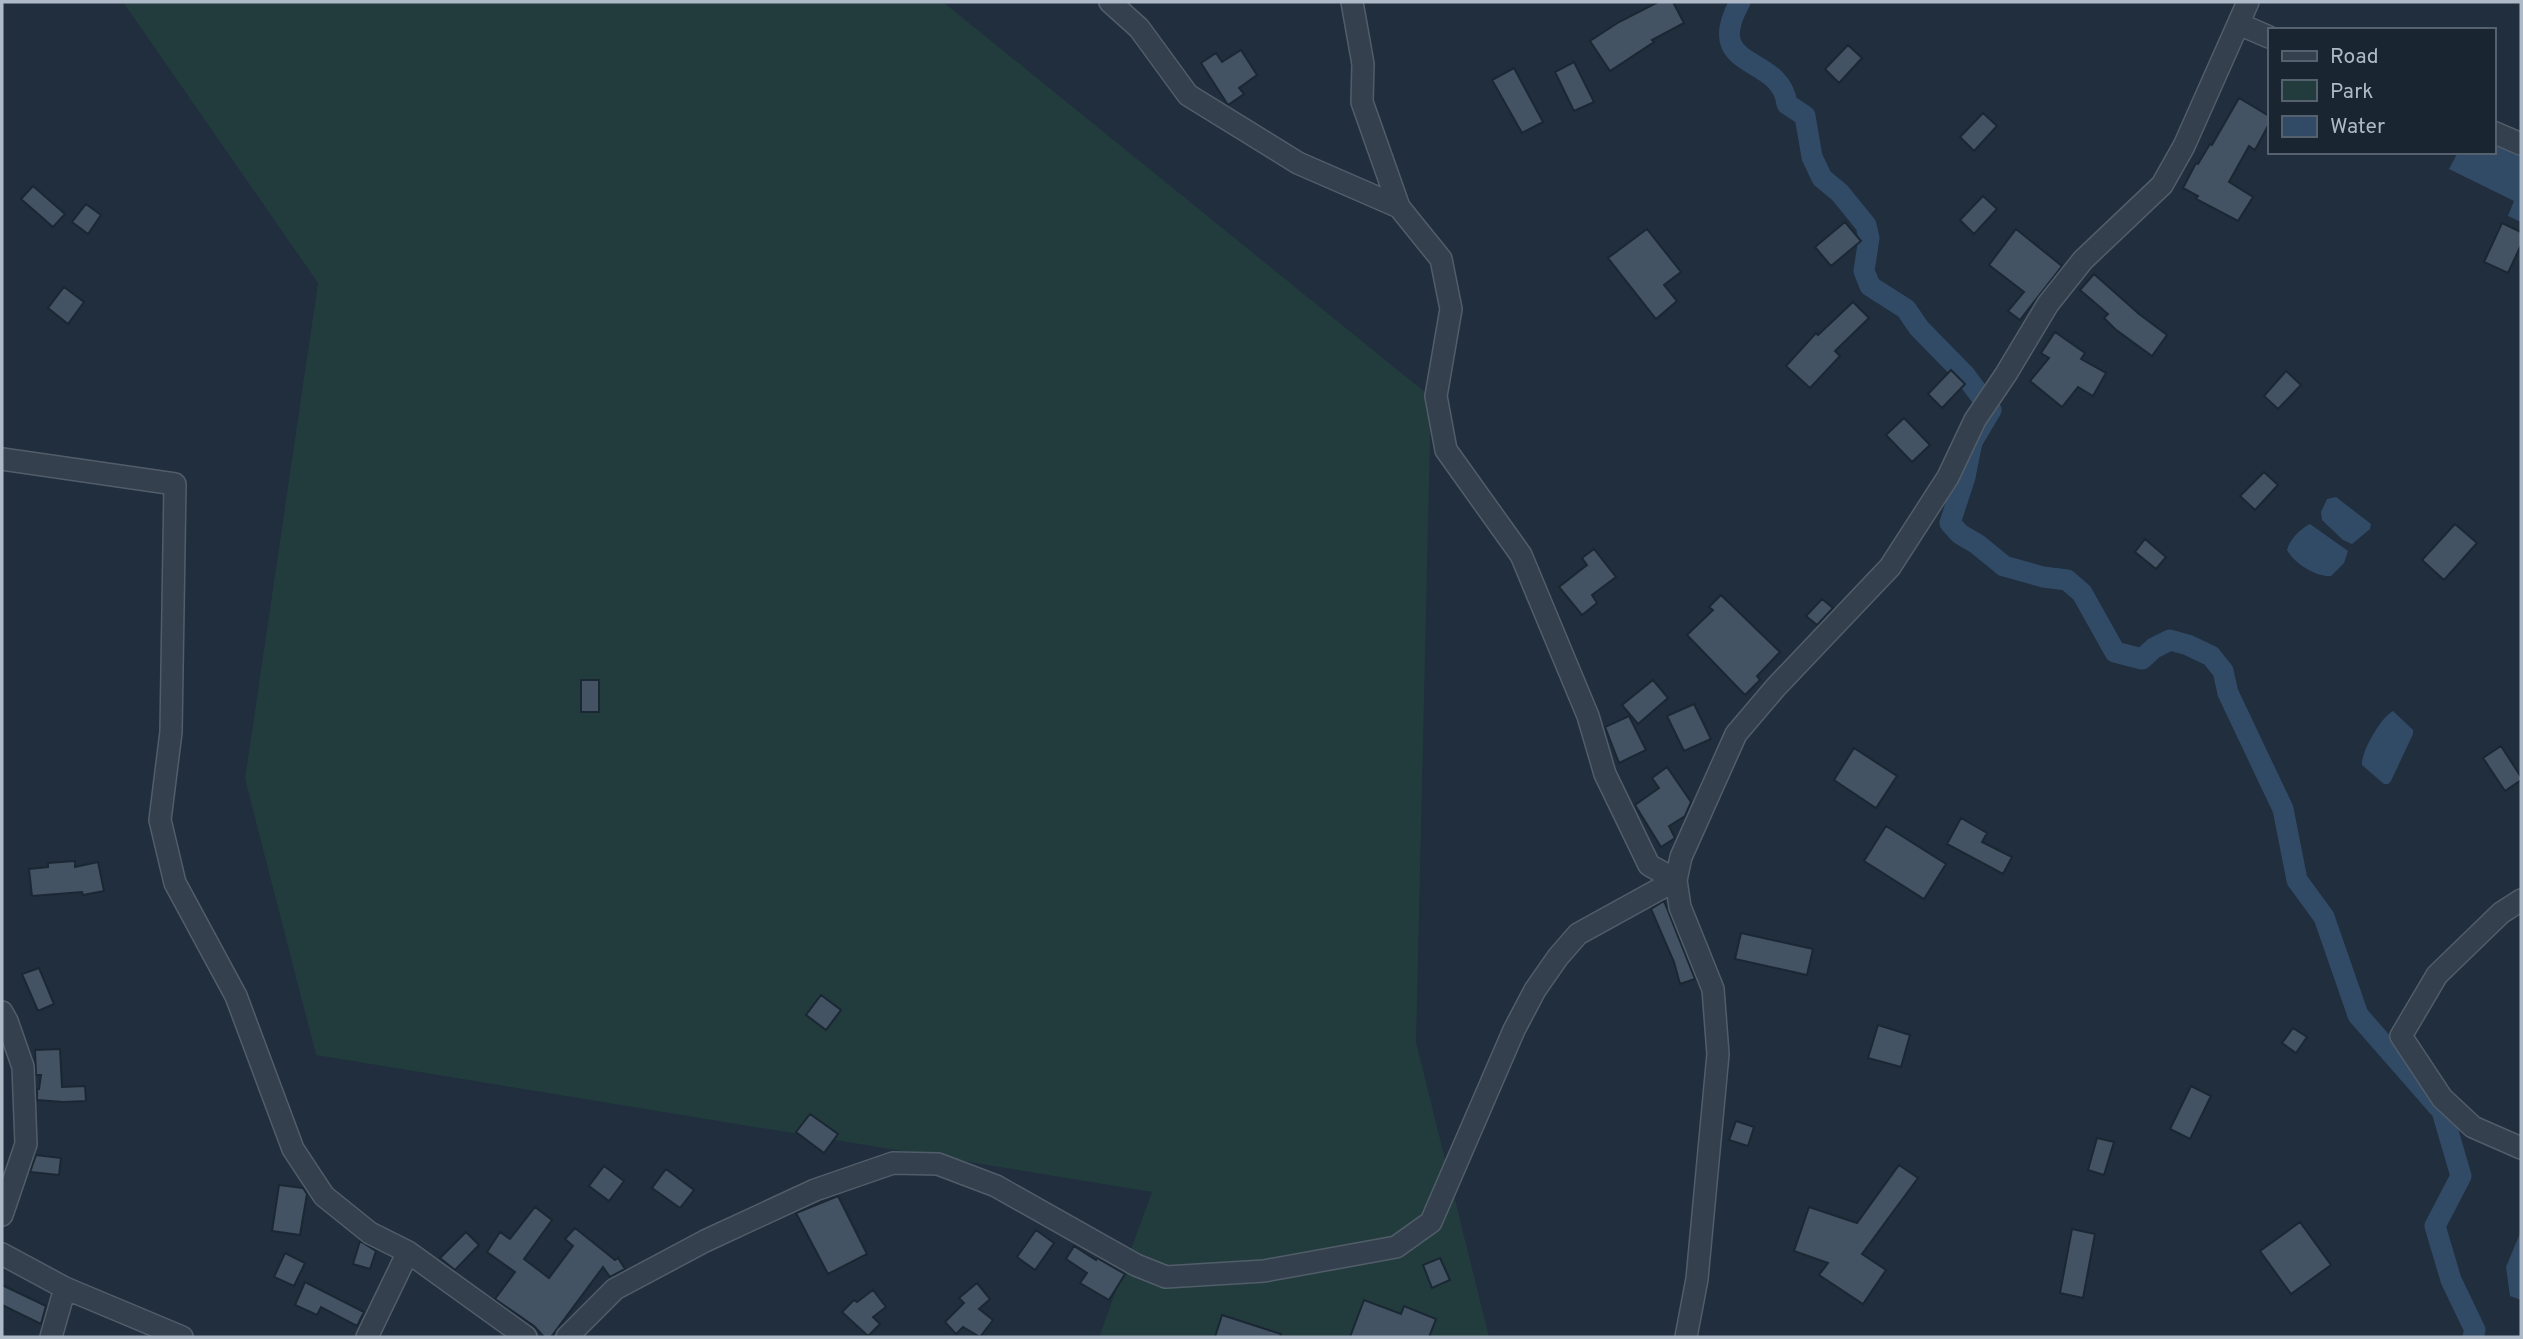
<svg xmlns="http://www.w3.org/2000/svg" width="2523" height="1339" viewBox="0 0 2523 1339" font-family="Overpass,sans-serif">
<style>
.green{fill:#223c3e}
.water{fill:#314b66}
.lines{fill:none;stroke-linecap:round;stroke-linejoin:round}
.canal{stroke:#314b66;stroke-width:21}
.building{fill:#435364;stroke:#1b2733;stroke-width:2}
.street-casing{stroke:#525d6a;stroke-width:24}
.street{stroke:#34404d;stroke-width:21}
</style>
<rect width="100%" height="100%" fill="#202e3d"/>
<path class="green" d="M 123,2 L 943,2 L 1431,397 L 1416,1042 L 1489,1337 L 1099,1337 L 1152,1192 L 316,1055 L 245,779 L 318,283 Z"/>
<path class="water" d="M 2493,142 L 2521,153 L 2521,222 L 2508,216 L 2514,201 L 2449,169 L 2458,152 L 2493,152 Z
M 2336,497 L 2371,524 L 2370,529 L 2352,544 L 2343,540 L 2322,520 L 2321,512 L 2327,499 Z
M 2310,524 L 2348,551 L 2344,563 L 2331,576 C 2316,577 2295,564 2287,550 C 2290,539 2300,529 2310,524 Z
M 2393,711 L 2413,730 L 2413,734 L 2391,781 L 2388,784 L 2384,784 L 2362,765 C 2361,752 2381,717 2393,711 Z
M 2521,1231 L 2521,1300 L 2510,1296 L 2506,1267 Z"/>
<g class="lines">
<path class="canal" d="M 1740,2 C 1701,72 1781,53 1787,104 L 1805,116 L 1812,157 L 1822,178 L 1840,193 L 1866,225 L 1869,238 L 1864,271 L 1870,286 L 1906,309 L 1919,328 L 1965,375 L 1991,410 L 1972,442 L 1965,477 L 1950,523 L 1960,534 L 1977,544 L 2004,566 L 2043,577 L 2067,580 L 2082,593 L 2115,652 L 2142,659 L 2154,648 L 2170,640 L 2188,645 L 2211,656 L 2223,671 L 2228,693 L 2283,809 L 2297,880 L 2324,917 L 2358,1015 L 2442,1111 L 2461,1176 L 2435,1226 L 2451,1280 L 2475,1330 L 2473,1337"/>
</g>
<path class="building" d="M 1658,2 L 1673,2 L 1684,23 L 1652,40 L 1654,42 L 1610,71 L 1590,41 L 1619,22 Z
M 1848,45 L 1862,58 L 1839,83 L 1825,69 Z
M 1241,50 L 1257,75 L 1239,88 L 1244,94 L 1228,105 L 1201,63 L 1216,53 L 1222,62 Z
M 1574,62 L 1594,102 L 1574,111 L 1555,72 Z
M 1514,68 L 1543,122 L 1522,133 L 1492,80 Z
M 2239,98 L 2269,116 L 2269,124 L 2255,150 L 2249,146 L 2229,182 L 2253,197 L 2238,221 L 2196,199 L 2198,196 L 2183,188 L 2196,163 L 2198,164 L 2210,144 L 2212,145 Z
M 1983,113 L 1997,126 L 1974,151 L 1960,137 Z
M 33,186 L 65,214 L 53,227 L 21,199 Z
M 1983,196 L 1997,209 L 1974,234 L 1960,220 Z
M 86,204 L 101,215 L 88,234 L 72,222 Z
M 1845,222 L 1861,241 L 1831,266 L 1815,247 Z
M 2502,223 L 2521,232 L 2521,245 L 2508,273 L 2484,262 Z
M 1647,229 L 1681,272 L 1664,285 L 1677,301 L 1656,319 L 1608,258 Z
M 2016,229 L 2062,266 L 2020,320 L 2008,311 L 2024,292 L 1989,265 Z
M 2094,274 L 2139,314 L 2167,335 L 2152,356 L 2115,329 L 2104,318 L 2108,314 L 2080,290 Z
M 64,287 L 84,302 L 68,324 L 48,308 Z
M 1853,302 L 1869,318 L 1835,351 L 1840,356 L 1810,388 L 1786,366 L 1816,333 L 1818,335 Z
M 2055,332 L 2085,353 L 2081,359 L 2106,373 L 2093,396 L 2078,387 L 2062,407 L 2030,381 L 2049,358 L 2041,353 Z
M 1951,370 L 1965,384 L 1942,408 L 1928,394 Z
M 2286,371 L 2301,385 L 2278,409 L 2264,396 Z
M 1904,418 L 1930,445 L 1912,462 L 1886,435 Z
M 2264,472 L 2278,485 L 2255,510 L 2240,496 Z
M 2455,524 L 2477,543 L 2444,580 L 2422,560 Z
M 2145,539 L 2166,557 L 2156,569 L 2135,552 Z
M 1594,549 L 1616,577 L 1592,595 L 1597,603 L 1582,615 L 1559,587 L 1587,565 L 1582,558 Z
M 1721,595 L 1780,652 L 1757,676 L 1760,680 L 1745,695 L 1687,635 L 1713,610 L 1709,607 Z
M 1822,599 L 1833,608 L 1817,625 L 1806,616 Z
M 581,680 L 599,680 L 599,712 L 581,712 Z
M 1653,680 L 1668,698 L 1638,724 L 1622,705 Z
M 1694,704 L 1711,739 L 1684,751 L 1667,716 Z
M 1629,716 L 1646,750 L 1619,763 L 1605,727 Z
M 2501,746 L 2521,777 L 2521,780 L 2505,791 L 2483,758 Z
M 1854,748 L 1897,776 L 1876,808 L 1834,780 Z
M 1667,767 L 1691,802 L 1685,816 L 1669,826 L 1675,838 L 1661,847 L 1635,805 L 1659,788 L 1652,778 Z
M 1961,818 L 1987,833 L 1982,842 L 2012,857 L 2003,874 L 1947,844 Z
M 1886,826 L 1946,864 L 1924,899 L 1864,861 Z
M 75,861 L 75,867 L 98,862 L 104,891 L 83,895 L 82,892 L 32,896 L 29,869 L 48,867 L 48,863 Z
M 1664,901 L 1695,979 L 1680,984 L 1674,962 L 1651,909 Z
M 1741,933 L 1813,949 L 1807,975 L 1735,959 Z
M 39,968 L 54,1004 L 38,1011 L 22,974 Z
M 821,995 L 841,1010 L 826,1030 L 806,1015 Z
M 1878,1025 L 1910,1035 L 1901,1067 L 1868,1058 Z
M 2293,1028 L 2307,1037 L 2296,1053 L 2282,1043 Z
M 60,1049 L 62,1087 L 85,1086 L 86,1101 L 63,1102 L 37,1100 L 37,1089 L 39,1089 L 41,1075 L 36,1075 L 35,1050 Z
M 2191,1086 L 2211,1096 L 2190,1139 L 2170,1129 Z
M 810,1114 L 838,1134 L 824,1153 L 796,1132 Z
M 1736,1121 L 1754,1127 L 1748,1146 L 1729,1140 Z
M 2097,1138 L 2114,1142 L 2104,1175 L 2088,1170 Z
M 36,1155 L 61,1158 L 59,1175 L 30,1172 Z
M 1899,1165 L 1918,1178 L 1862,1254 L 1886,1270 L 1863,1304 L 1819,1275 L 1828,1263 L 1794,1251 L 1809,1207 L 1857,1223 Z
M 604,1166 L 624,1181 L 609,1201 L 589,1186 Z
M 666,1169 L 694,1190 L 680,1208 L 652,1188 Z
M 279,1185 L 303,1188 L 307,1194 L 300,1235 L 272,1231 Z
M 838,1196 L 867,1254 L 828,1274 L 796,1213 Z
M 535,1207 L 552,1220 L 524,1259 L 549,1278 L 573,1246 L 565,1239 L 575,1228 L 615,1260 L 618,1258 L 625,1269 L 610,1277 L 603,1267 L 551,1337 L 544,1337 L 534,1326 L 495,1299 L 515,1272 L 487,1252 L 500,1232 L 510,1239 Z
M 2300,1222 L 2331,1265 L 2291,1294 L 2260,1251 Z
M 2072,1229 L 2095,1234 L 2083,1298 L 2060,1293 Z
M 1036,1230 L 1054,1243 L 1035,1270 L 1017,1257 Z
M 466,1232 L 479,1245 L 455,1270 L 440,1258 Z
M 360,1241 L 376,1251 L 370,1269 L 353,1264 Z
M 1074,1246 L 1096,1260 L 1097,1258 L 1125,1274 L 1109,1300 L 1080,1283 L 1087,1273 L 1066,1259 Z
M 285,1253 L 305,1263 L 294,1286 L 274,1277 Z
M 1440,1258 L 1450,1280 L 1432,1288 L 1423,1265 Z
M 305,1282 L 364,1312 L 357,1326 L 321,1307 L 317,1315 L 295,1305 Z
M 977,1283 L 990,1299 L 979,1309 L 993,1320 L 980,1337 L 963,1327 L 956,1334 L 945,1322 L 964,1303 L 959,1298 Z
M 2,1285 L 46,1306 L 41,1324 L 2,1305 Z
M 873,1290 L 886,1307 L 873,1317 L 880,1324 L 868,1336 L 842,1312 L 854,1300 L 857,1302 Z
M 1364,1300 L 1401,1314 L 1404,1306 L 1436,1319 L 1429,1337 L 1350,1337 Z
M 1222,1315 L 1281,1334 L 1280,1337 L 1215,1337 Z"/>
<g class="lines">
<g class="street-casing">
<path id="street" d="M 1110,2 L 1139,28 L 1188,95 L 1298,163 L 1399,207 L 1441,259 L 1451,309 L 1436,396 L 1446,450 L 1521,555 L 1588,716 L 1605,774 L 1649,865 L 1676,880
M 1352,2 L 1363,64 L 1362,102 L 1399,207
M 2239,24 L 2269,37
M 2493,132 L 2521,144
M 2,459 L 175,484 L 171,732 L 160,820 L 175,883 L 236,996 L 293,1149 L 324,1196 L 370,1233 L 408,1252 L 526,1337
M 2521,900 L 2501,913 L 2437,975 L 2401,1036 L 2442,1098 L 2473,1127 L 2521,1148
M 2,1012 L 7,1021 L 23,1067 L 26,1144 L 2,1215
M 2,1254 L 65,1288 L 51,1337
M 65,1288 L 182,1337
M 367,1337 L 408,1252
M 567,1337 L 615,1289 L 705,1241 L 815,1190 L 893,1163 L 938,1164 L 996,1186 L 1136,1265 L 1166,1277 L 1264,1271 L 1396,1247 L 1431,1222 L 1514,1030 L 1535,990 L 1558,957 L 1578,934 L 1676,880
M 1686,1337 L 1697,1279 L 1718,1054 L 1713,989 L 1680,907 L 1676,880 L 1681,857 L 1736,734 L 1776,687 L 1890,567 L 1948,477 L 1975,420 L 2006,374 L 2048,304 L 2083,260 L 2162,185 L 2184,146 L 2248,2"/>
</g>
<use href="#street" class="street"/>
</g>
<rect width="2523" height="1339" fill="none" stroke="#afbac9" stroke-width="7"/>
<rect x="2268" y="28" width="228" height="126" fill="#192531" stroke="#55616e" stroke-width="2"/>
<rect x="2282" y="51" width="35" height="10" fill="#34404d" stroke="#55616e" stroke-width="2"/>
<text x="2330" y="63" font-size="21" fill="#afbac9">Road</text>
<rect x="2282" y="80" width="35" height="21" fill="#223c3e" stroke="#55616e" stroke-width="2"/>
<text x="2330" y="98" font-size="21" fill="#afbac9">Park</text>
<rect x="2282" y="116" width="35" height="21" fill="#314b66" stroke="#55616e" stroke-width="2"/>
<text x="2330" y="133" font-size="21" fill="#afbac9">Water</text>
</svg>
